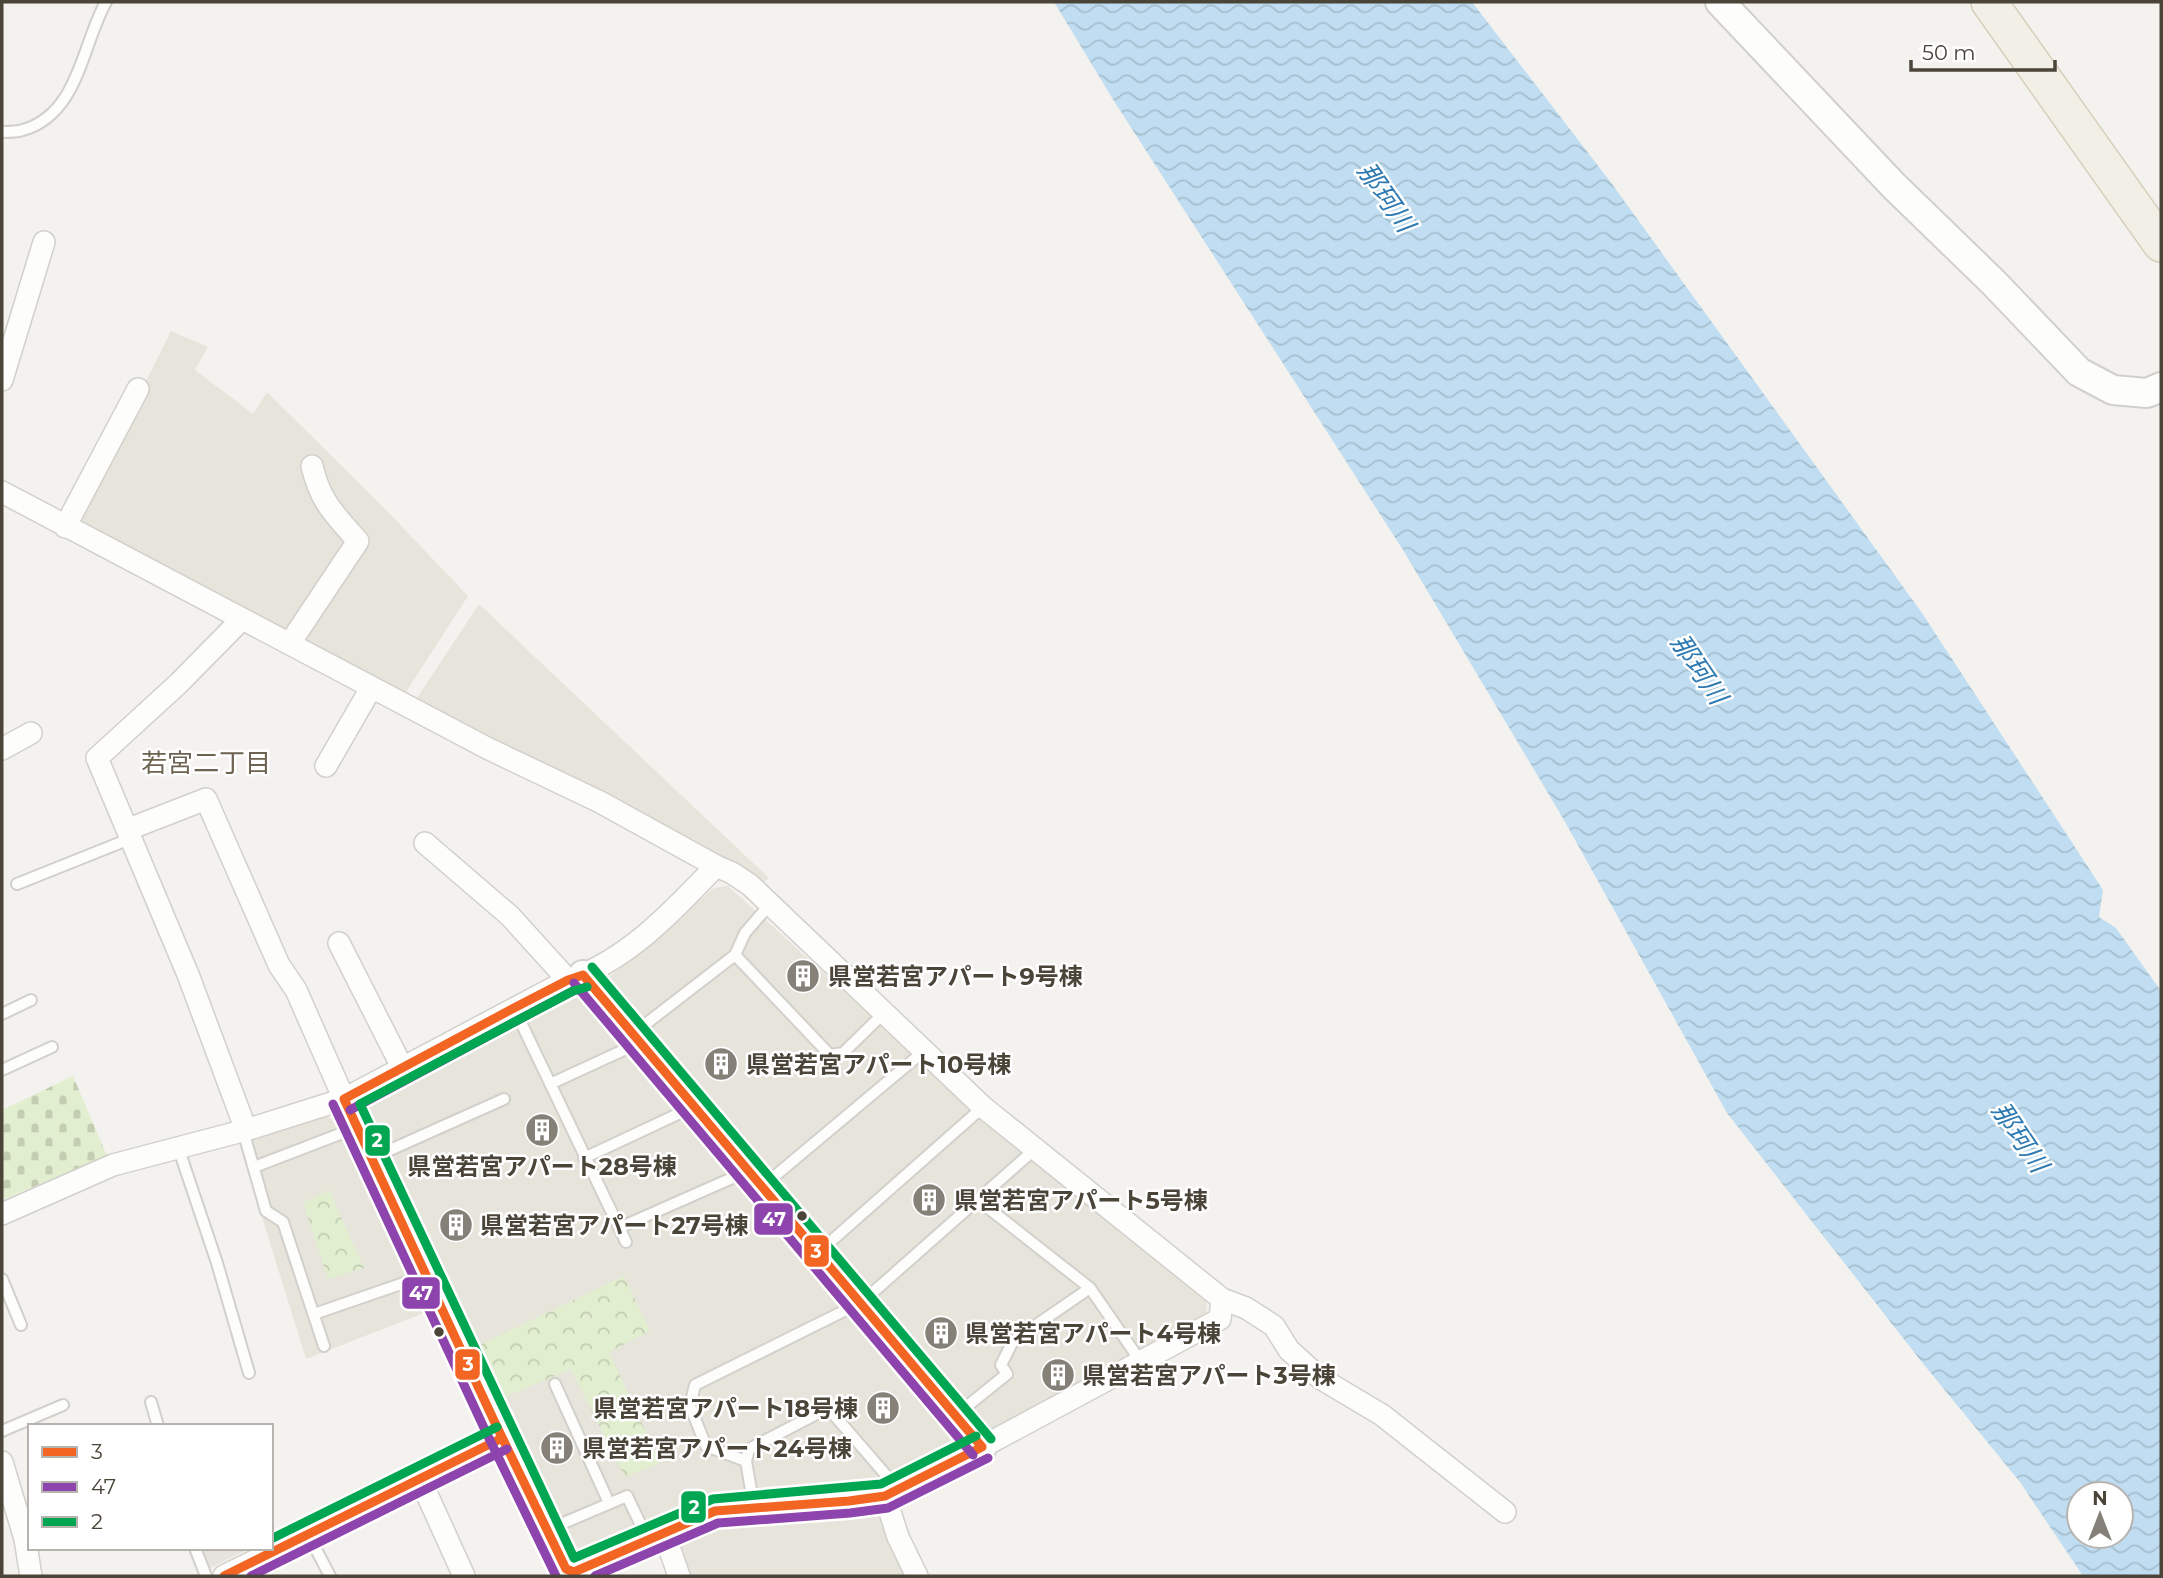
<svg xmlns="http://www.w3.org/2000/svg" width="2163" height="1578" viewBox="0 0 2163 1578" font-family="Montserrat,'Noto Sans JP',sans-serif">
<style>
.residential{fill:#e7e4dc}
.forest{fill:url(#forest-crowns)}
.cemetery{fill:url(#cemetery-stones)}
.parking{fill:#e6e3df}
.water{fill:url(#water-waves);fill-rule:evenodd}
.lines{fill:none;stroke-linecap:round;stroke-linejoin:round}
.service-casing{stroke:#d2d0cb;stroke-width:14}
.minor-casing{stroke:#d2d0cb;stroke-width:24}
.tertiary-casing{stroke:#d2d0cb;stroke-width:32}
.primary-casing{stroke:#d6cebb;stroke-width:38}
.service{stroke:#fdfdfc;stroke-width:10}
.minor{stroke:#fdfdfc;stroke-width:21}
.tertiary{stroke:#fdfdfc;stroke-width:28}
.primary{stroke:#f2efe6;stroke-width:35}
.bus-1-casing{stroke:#fff;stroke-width:14}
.bus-2-casing{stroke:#fff;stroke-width:14}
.bus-3-casing{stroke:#fff;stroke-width:14}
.bus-1{stroke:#f26522;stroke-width:9}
.bus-2{stroke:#8e44ad;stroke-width:9}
.bus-3{stroke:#00a651;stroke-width:9}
.bus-dot{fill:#4b4439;stroke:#fff;stroke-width:2.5}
.labels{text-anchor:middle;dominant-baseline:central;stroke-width:5;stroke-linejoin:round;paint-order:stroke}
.poi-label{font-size:24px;font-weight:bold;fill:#4b4439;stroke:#fff;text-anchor:start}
.water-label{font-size:26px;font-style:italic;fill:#2e7ab2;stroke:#fff}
.neighbourhood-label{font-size:26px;fill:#6e6250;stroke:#fff}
.line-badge{stroke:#fff;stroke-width:2.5}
.badge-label{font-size:19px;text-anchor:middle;font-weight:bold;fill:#fff}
</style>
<defs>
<pattern id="forest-crowns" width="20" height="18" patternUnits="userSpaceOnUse" patternTransform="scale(1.75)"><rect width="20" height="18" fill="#e1eecf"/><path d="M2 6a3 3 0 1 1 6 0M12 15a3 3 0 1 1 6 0" fill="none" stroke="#c3cdb2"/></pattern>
<pattern id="cemetery-stones" width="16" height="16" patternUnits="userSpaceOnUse" patternTransform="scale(1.75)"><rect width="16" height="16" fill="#e1eecf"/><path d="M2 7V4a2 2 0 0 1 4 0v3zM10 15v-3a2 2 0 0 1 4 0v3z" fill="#c3cdb2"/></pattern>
<pattern id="water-waves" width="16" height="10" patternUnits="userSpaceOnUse" patternTransform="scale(1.75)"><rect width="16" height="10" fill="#c0ddf1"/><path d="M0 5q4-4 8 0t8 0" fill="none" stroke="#a6bfcf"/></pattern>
</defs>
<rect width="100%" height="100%" fill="#f4f2ee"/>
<path class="residential" d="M 171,331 L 208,347 L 195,370 L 253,414 L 267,392 L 387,511 L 468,596 L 404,695 L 75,523 Z
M 479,604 L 769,878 L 762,883 L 415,701 Z
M 728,886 L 977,1112 L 1207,1301 L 1206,1318 L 992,1435 L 978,1431 L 607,989 L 608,978 L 714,888 Z
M 566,993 L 585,995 L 957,1431 L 957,1444 L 880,1488 L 752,1501 L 581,1558 L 564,1552 L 359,1108 L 363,1095 Z
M 323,1115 L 345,1125 L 432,1310 L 306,1359 L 239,1143 Z
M 861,1507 L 879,1512 L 904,1576 L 685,1576 L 674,1542 L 713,1521 Z"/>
<path class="forest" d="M 329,1190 L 364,1268 L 328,1279 L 303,1203 Z
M 624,1276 L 650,1331 L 609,1352 L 660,1463 L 625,1477 L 571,1369 L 503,1398 L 479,1345 Z"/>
<path class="cemetery" d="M 73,1076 L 107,1156 L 2,1200 L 2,1110 Z"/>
<path class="parking" d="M 200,1548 L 251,1548 L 210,1568 Z"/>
<path class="water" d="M 1054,2 L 1472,2 L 1612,184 L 1922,613 L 2103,890 L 2099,917 L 2116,928 L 2161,991 L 2161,1576 L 2083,1576 L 2020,1482 L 1921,1361 L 1727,1113 L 1564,820 L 1403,550 L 1114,101 ZM 2079,1494 L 2121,1494 L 2121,1536 L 2079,1536 Z"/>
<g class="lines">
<g class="service-casing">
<path id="service" d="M 2,132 C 9,132 17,132 23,130 C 79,114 82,44 106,2
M 17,884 L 132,838
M 735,955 L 830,1055 L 843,1053 L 884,1013
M 514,1008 L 626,1242
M 2,1014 L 31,1000
M 634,1033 L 735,955 L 745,933 L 770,904
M 2,1070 L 52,1047
M 550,1084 L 639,1043
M 246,1130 L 246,1141 L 266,1211 L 283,1222 L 324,1346
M 178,1147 L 217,1263 L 249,1373
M 372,1158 L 504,1099
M 584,1158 L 693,1107
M 254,1167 L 358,1127
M 763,1186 L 924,1051
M 978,1200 L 1090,1288 L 1141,1362
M 619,1228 L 748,1171
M 820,1251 L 983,1107
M 2,1279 L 21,1325
M 314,1314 L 427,1275
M 555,1384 L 609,1503
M 151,1402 L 158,1426
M 956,1415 L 1007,1374 L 1001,1365 L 1013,1341 L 1090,1288
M 2,1431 L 63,1405
M 746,1461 L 706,1446 L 690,1406 L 695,1385 L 862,1302 L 1034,1150
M 754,1507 L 746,1461 L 749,1449 L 828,1408 L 899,1490
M 547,1530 L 627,1496 L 648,1540
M 308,1534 L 330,1576
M 195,1548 L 206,1576"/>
</g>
<g class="minor-casing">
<path id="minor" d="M 2,380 L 44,242
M 2,492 L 487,748 L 600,802 L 716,866 L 732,873 L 750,885 L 983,1107 L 1222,1299 L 1220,1319 L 982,1447 L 885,1496 L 849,1501 L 715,1511 L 574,1572 L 566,1569 L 496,1425 L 344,1099 L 296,990 L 279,965 L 206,799 L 129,829
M 65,527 L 138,389
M 242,619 L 178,684 L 97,758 L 189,977 L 246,1130
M 290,643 L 358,541 C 334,514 320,501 312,466
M 2,749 L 31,733
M 326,766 L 371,688
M 425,843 L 510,916 L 568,980
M 339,943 L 402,1067
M 2,1214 L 113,1165 L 246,1130 L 344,1099 L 568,980 C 627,961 674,910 716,866
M 1222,1299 L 1246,1308 L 1274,1326 L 1289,1350 L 1320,1378 L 1382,1415 L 1505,1512
M 2,1462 L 25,1539 L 31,1576
M 420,1479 L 464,1576
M 885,1496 L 898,1537 L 917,1576
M 664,1533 L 679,1576
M 224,1576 L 502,1438"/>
</g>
<g class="tertiary-casing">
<path id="tertiary" d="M 1720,2 L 1894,186 L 1994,283 L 2079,372 L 2113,390 L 2147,393 L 2161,387
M 583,975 L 982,1447"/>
</g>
<g class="primary-casing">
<path id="primary" d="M 1989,2 L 2161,244"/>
</g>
<use href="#service" class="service"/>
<use href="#minor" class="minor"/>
<use href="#tertiary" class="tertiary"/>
<use href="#primary" class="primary"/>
<g class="bus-1-casing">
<path id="bus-1" d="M 583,975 L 982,1447
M 344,1099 L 496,1425 L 566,1569 L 574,1572 L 715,1511 L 849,1501 L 885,1496 L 982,1447
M 344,1099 L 514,1008 L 568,980 L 583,975
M 224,1576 L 502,1438"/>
</g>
<g class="bus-2-casing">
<path id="bus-2" d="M 574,983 L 973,1455
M 333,1104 L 485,1430 L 556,1576
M 350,1110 L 520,1019 L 573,991 L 587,987
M 251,1576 L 507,1449
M 595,1576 L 718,1523 L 850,1513 L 888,1508 L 988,1458"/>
</g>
<g class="bus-3-casing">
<path id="bus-3" d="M 592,967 L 991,1439
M 587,987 L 573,991 L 520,1019 L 360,1104 L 574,1558 L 713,1499 L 881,1484 L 976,1436
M 271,1539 L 497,1427"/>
</g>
<use href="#bus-1" class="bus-1"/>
<use href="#bus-2" class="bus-2"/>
<use href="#bus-3" class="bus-3"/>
</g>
<defs>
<g id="building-disc" transform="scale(1.75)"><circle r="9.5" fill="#868178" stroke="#fff"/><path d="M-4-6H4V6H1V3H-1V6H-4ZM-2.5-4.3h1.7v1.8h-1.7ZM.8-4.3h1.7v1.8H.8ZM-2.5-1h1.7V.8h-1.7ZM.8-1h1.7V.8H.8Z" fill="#fff"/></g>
</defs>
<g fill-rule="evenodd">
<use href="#building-disc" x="803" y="976"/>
<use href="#building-disc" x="721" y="1064"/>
<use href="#building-disc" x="542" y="1130"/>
<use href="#building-disc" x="929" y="1200"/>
<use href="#building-disc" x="456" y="1225"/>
<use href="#building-disc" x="941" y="1333"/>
<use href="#building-disc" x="1058" y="1375"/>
<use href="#building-disc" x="883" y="1408"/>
<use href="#building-disc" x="557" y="1448"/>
</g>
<g class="bus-dot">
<circle cx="802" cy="1216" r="6"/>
<circle cx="439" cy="1332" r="6"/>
</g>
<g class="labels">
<g class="poi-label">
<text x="828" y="976">県営若宮アパート9号棟</text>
<text x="746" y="1064">県営若宮アパート10号棟</text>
<text x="542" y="1166" text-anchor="middle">県営若宮アパート28号棟</text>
<text x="954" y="1200">県営若宮アパート5号棟</text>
<text x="480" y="1225">県営若宮アパート27号棟</text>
<text x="965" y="1333">県営若宮アパート4号棟</text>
<text x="1082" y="1375">県営若宮アパート3号棟</text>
<text x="858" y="1408" text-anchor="end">県営若宮アパート18号棟</text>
<text x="582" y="1448">県営若宮アパート24号棟</text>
</g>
<g class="water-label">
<text transform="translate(1386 197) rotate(55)">那珂川</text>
<text transform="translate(1699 669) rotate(56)">那珂川</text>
<text transform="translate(2020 1137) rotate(56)">那珂川</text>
</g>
<g class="neighbourhood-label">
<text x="206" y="763">若宮二丁目</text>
</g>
</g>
<g class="line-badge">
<rect x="364" y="1124" width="27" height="33" rx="7" fill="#00a651"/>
<rect x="753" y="1202" width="41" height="34" rx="7" fill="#8e44ad"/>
<rect x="803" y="1234" width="27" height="34" rx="7" fill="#f26522"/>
<rect x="401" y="1276" width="40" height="34" rx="7" fill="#8e44ad"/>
<rect x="454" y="1348" width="27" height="33" rx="7" fill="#f26522"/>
<rect x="680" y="1490" width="27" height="34" rx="7" fill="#00a651"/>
</g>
<g class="badge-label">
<text x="377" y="1147">2</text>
<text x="774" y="1226">47</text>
<text x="816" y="1258">3</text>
<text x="421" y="1300">47</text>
<text x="468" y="1371">3</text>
<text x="694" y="1514">2</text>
</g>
<rect width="2163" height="1578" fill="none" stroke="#4b4439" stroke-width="7"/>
<rect x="28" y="1424" width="245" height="126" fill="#ffffff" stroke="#b7b4b0" stroke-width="2"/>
<rect x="42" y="1447" width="35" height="10" fill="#f26522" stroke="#b7b4b0" stroke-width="2"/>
<text x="91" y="1459" font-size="21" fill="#4b4439">3</text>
<rect x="42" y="1482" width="35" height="10" fill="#8e44ad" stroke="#b7b4b0" stroke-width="2"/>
<text x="91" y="1494" font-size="21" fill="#4b4439">47</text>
<rect x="42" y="1517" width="35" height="10" fill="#00a651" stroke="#b7b4b0" stroke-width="2"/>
<text x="91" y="1529" font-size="21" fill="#4b4439">2</text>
<g transform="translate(2100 1515)"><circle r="33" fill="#ffffff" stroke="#b7b4b0" stroke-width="2"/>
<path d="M0-5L12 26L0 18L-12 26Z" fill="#868178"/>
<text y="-10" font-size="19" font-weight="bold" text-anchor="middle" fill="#4b4439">N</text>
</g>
<path d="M1911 60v10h144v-10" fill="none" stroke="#4b4439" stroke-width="3.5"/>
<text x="1922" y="60" font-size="21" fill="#4b4439" stroke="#ffffff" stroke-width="5" paint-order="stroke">50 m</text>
</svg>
